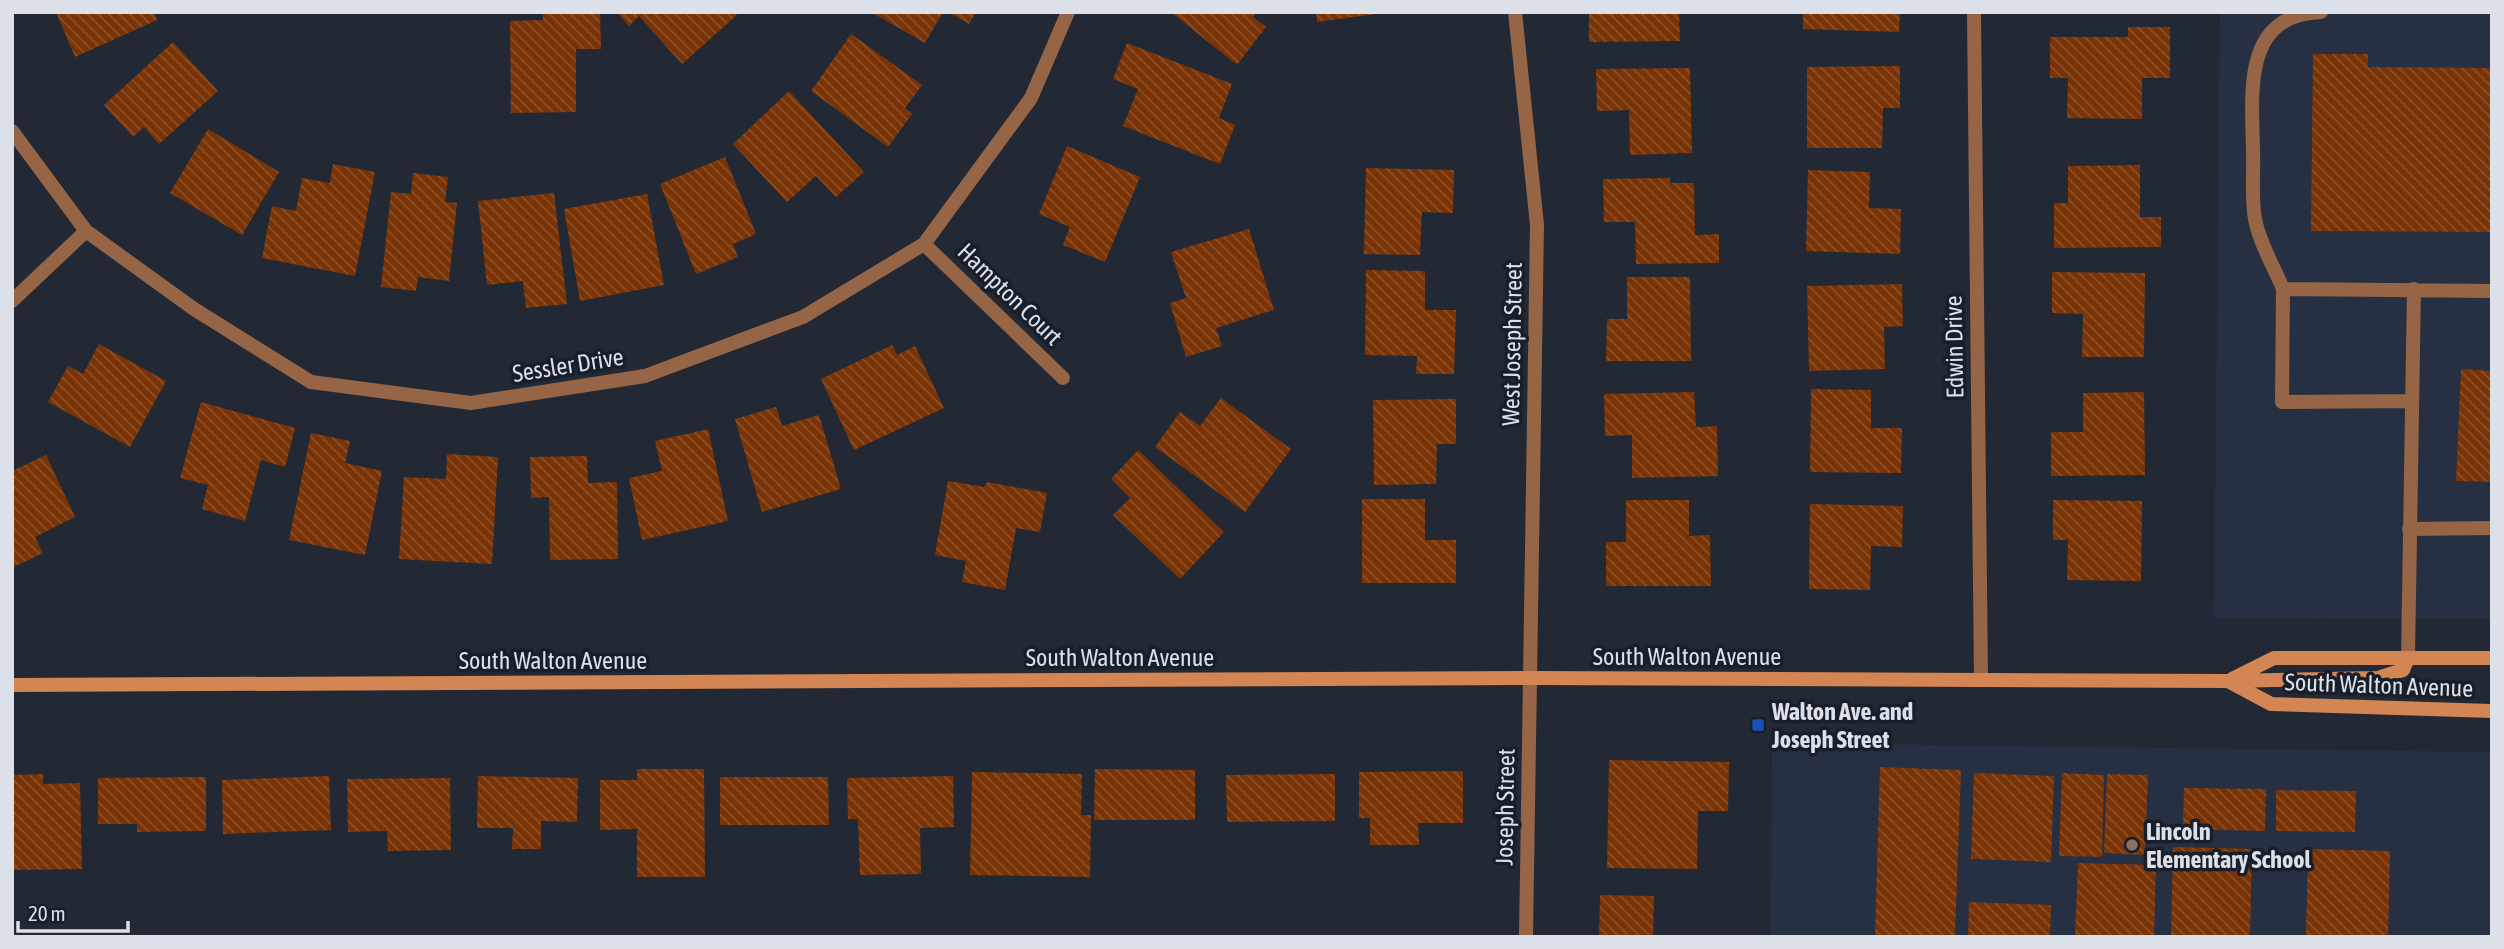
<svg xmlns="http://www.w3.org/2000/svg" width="2504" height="949" viewBox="0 0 2504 949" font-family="'Asap Condensed',sans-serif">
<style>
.built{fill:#263042}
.building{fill:url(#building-back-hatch)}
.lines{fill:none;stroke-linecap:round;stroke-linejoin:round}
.lane{stroke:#956546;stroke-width:14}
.street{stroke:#956546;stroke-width:14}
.secondary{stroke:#d38653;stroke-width:14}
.transit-dot{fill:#1a4fb4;stroke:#181f2b;stroke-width:2.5}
.education-dot{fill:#8d6e63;stroke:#181f2b;stroke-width:2.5}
.labels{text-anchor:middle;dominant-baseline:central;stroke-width:7;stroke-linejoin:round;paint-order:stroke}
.street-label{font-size:24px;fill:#dbe0e9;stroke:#181f2b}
.poi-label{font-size:24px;font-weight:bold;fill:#dbe0e9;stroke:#181f2b;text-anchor:start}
</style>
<defs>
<pattern id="building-back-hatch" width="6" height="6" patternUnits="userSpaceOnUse" patternTransform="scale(1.75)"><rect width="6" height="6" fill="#793305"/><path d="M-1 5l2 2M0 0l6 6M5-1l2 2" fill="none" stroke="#8b5029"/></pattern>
</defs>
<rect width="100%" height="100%" fill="#222935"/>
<path class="built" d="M 2220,12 L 2492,12 L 2492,619 L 2214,618 Z
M 1772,743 L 2492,752 L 2492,937 L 1771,937 Z"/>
<path class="building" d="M 56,12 L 154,12 L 157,20 L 75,57 Z
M 543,12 L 600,12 L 601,49 L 576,49 L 576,112 L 511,113 L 510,21 L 543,20 Z
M 617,12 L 735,12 L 737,15 L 682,64 L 639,16 L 629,26 Z
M 871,12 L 943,12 L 925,43 Z
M 948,12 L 976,12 L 969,24 Z
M 1171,12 L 1256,12 L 1253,17 L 1266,27 L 1237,65 Z
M 1316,12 L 1376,12 L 1376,14 L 1317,22 Z
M 1589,12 L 1679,12 L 1680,41 L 1589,42 Z
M 1803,12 L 1900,12 L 1899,32 L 1803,29 Z
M 2128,27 L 2170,27 L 2170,78 L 2142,78 L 2142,119 L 2067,118 L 2068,78 L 2050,78 L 2050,37 L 2128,37 Z
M 851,34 L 922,85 L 905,108 L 912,114 L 888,147 L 811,91 Z
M 173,42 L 218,91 L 159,144 L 144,127 L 133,137 L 104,105 Z
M 1127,43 L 1232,84 L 1219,118 L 1235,125 L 1220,164 L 1123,126 L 1138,89 L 1113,79 Z
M 2313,54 L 2368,54 L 2368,67 L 2492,68 L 2492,232 L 2311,231 Z
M 1900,66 L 1900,108 L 1883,108 L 1882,148 L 1807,148 L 1807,67 Z
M 1690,68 L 1692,153 L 1630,155 L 1629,110 L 1597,111 L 1596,69 Z
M 789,91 L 864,172 L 836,197 L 816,176 L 787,202 L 733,144 Z
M 208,129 L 279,172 L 242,235 L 170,193 Z
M 1067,146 L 1140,177 L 1105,262 L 1063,245 L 1070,227 L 1039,214 Z
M 725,157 L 756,234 L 733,244 L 738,257 L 696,274 L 660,184 Z
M 333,164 L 375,172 L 355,276 L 262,258 L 272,206 L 296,211 L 302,178 L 330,183 Z
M 2140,165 L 2140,217 L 2161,217 L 2161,247 L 2054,248 L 2054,203 L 2068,203 L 2068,166 Z
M 1366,168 L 1454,170 L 1453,213 L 1422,212 L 1420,255 L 1364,254 Z
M 1808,170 L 1870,172 L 1869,208 L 1901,209 L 1900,254 L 1806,251 Z
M 413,173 L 448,177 L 445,202 L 457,203 L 449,281 L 418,277 L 416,291 L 381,287 L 391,192 L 411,194 Z
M 1670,178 L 1670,183 L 1694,183 L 1695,235 L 1719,234 L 1719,263 L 1636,264 L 1635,222 L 1604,222 L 1603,179 Z
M 554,193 L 567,304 L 526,308 L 523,281 L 487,285 L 478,201 Z
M 647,194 L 664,285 L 580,301 L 564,209 Z
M 1249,229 L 1274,310 L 1216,328 L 1222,346 L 1186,357 L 1170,303 L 1186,298 L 1171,252 Z
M 1366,270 L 1425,271 L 1425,310 L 1456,310 L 1454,374 L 1416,374 L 1417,356 L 1365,355 Z
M 2052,272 L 2145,273 L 2144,357 L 2082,357 L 2083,314 L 2052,313 Z
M 1627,277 L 1690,277 L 1691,361 L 1606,361 L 1607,319 L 1627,319 Z
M 1902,284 L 1903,326 L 1884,327 L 1885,369 L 1809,371 L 1807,286 Z
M 99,344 L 166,381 L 130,447 L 48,402 L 68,366 L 83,374 Z
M 892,345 L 897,355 L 915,346 L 944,408 L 854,450 L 821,379 Z
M 2461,369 L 2492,371 L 2492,482 L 2456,481 Z
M 1811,389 L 1871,390 L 1871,428 L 1902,428 L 1901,473 L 1810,472 Z
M 1694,392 L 1696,427 L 1717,426 L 1718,476 L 1632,478 L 1632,435 L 1605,436 L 1604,394 Z
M 2144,392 L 2145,475 L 2051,476 L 2051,432 L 2083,432 L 2083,393 Z
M 1221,398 L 1291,449 L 1245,512 L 1155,447 L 1180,412 L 1200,426 Z
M 1456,399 L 1456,444 L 1437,444 L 1436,484 L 1374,485 L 1373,400 Z
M 201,402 L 295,428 L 285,467 L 261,460 L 245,521 L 202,509 L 208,485 L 180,478 Z
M 776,407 L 782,426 L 819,415 L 841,489 L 762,512 L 735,419 Z
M 708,429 L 728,521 L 642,540 L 629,478 L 662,471 L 655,441 Z
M 311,433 L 350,441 L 345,463 L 382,471 L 365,555 L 289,540 Z
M 1138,450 L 1224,532 L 1180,579 L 1113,515 L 1130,498 L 1111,479 Z
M 447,454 L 498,457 L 492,564 L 399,559 L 404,477 L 446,479 Z
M 46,455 L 75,517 L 35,537 L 43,553 L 12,568 L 12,471 Z
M 587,456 L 588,483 L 617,482 L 618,559 L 550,560 L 549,497 L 531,498 L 530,457 Z
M 948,481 L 984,487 L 987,482 L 1047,493 L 1040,532 L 1016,528 L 1005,590 L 962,582 L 966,561 L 935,555 Z
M 1362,499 L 1425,499 L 1425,540 L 1456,540 L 1456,583 L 1362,583 Z
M 1626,500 L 1689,500 L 1689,536 L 1710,535 L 1711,586 L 1606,586 L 1606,542 L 1626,542 Z
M 2053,500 L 2142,501 L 2141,581 L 2067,580 L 2068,540 L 2053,540 Z
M 1810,504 L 1903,506 L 1902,547 L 1871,546 L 1870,590 L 1809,589 Z
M 1609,760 L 1729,762 L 1728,811 L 1698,811 L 1697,869 L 1607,868 Z
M 1880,767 L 1961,770 L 1955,937 L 1875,937 Z
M 637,769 L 704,769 L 705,877 L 637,877 L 637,829 L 600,830 L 600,780 L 637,780 Z
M 1095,769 L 1195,770 L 1195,820 L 1094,820 Z
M 1463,771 L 1463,823 L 1418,823 L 1419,845 L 1370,845 L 1370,818 L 1359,818 L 1359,772 Z
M 972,772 L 1082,774 L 1081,815 L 1091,815 L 1090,877 L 970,875 Z
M 1974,773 L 2054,776 L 2051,862 L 1971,859 Z
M 2062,773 L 2104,775 L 2102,857 L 2059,856 Z
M 43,774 L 43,784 L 80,783 L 82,869 L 12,870 L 12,775 Z
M 1335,774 L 1335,821 L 1227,822 L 1226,775 Z
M 2107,774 L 2148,775 L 2145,855 L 2104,853 Z
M 329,776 L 331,830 L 223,834 L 222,780 Z
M 478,776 L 578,778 L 577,822 L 541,821 L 541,849 L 512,849 L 513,828 L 477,828 Z
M 953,776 L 954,827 L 920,828 L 921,874 L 860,875 L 858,819 L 848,819 L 847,778 Z
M 206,777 L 206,831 L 137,832 L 137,824 L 98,824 L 98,778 Z
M 720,777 L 828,777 L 829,825 L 720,825 Z
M 450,778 L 451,850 L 388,851 L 387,831 L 348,832 L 347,779 Z
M 2184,788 L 2266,789 L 2265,831 L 2183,829 Z
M 2276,790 L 2356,791 L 2355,832 L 2276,831 Z
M 2173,847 L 2252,849 L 2250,937 L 2171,937 Z
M 2308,849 L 2390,851 L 2388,937 L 2306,937 Z
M 2078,863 L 2156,865 L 2154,937 L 2075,937 Z
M 1600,895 L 1654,896 L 1653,937 L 1599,937 Z
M 1969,902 L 2051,905 L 2050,937 L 1968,937 Z"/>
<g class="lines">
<path class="lane" d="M 2283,289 C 2274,267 2259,242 2255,219 C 2251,197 2254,172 2253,149 C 2252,92 2242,15 2321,12
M 2410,401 L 2282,402 L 2283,289 L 2492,291
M 2409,529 L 2492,528
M 2408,658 L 2414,289"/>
<path class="street" d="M 1515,12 L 1537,225 L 1526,937
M 1974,12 L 1981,680
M 12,131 L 86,231 L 194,309 L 311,382 L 471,403 L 645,376 L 803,317 L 924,244 L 1031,98 L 1068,12
M 924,244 L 1063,378
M 12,301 L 86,231"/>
<path class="secondary" d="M 2232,679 L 2274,658 L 2492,658
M 2230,682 L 2271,704 L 2492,711
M 12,685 L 1530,678 L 2228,681 L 2378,678 L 2403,670 L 2408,658"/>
</g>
<rect class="transit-dot" x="1751" y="718" width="14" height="14" rx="3.5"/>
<circle class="education-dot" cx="2132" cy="845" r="7"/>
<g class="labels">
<g class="street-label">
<text transform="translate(1010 294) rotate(44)">Hampton Court</text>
<text transform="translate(1512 344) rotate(-89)">West Joseph Street</text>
<text transform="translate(1954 347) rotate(-91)">Edwin Drive</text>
<text transform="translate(568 365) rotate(-9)">Sessler Drive</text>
<text x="1687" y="656">South Walton Avenue</text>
<text x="1120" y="657">South Walton Avenue</text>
<text x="553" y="660">South Walton Avenue</text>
<text transform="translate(2379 685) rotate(2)">South Walton Avenue</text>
<text transform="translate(1505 807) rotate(-89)">Joseph Street</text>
</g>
<g class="poi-label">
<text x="1772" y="711">Walton Ave. and<tspan x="1772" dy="28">Joseph Street</tspan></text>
<text x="2146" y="831">Lincoln<tspan x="2146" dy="28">Elementary School</tspan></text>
</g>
</g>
<rect width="2504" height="949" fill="none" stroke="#dbe0e9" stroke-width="28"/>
<path d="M18 921v10h110v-10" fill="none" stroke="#dbe0e9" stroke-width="3.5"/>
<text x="28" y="921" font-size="21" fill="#dbe0e9" stroke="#181f2b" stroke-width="5" paint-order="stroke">20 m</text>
</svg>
